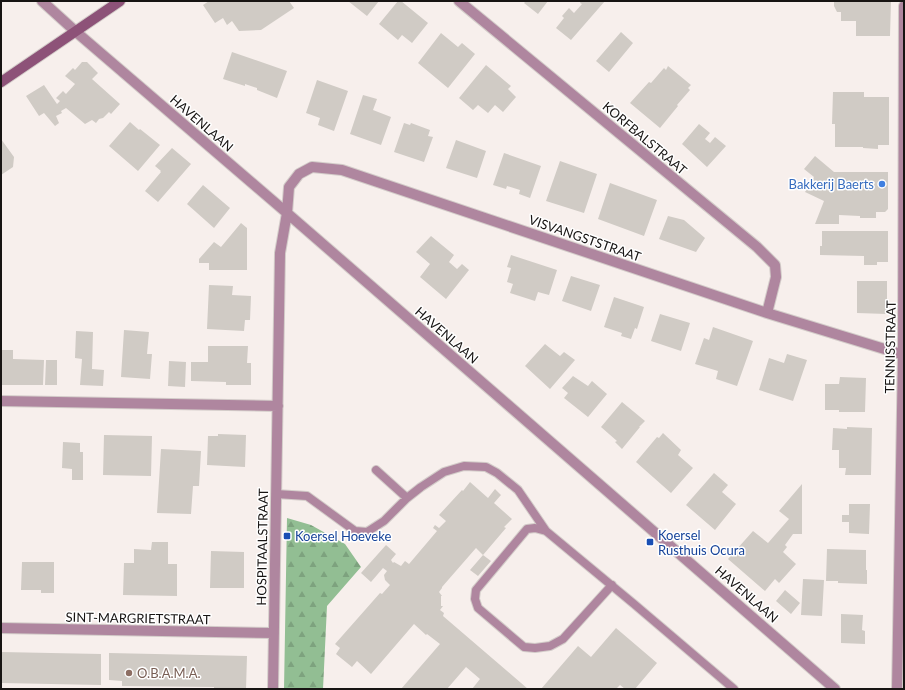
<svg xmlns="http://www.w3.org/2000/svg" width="905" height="690" viewBox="0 0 905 690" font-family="Lato,sans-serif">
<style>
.forest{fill:url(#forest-firs)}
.building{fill:#d0cbc5}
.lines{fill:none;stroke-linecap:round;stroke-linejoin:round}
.lane-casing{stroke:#d3ccc9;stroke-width:10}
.street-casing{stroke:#d3ccc9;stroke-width:12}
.secondary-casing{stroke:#d3ccc9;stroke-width:12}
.lane{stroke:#af869f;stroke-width:8}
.street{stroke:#af869f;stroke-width:10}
.secondary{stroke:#8d5278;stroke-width:10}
.shop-dot{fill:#3f7fe0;stroke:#fff;stroke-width:1.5}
.transit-dot{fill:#1a4fb4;stroke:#fff;stroke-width:1.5}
.education-dot{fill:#8d6e63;stroke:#fff;stroke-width:1.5}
.labels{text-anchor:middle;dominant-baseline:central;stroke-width:3;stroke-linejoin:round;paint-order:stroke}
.street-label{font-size:13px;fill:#171413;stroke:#fff}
.shop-label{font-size:13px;fill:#366cbe;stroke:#fff;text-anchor:end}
.transit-label{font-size:13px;fill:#164399;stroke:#fff;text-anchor:start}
.education-label{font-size:13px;fill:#785e54;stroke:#fff;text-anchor:start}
</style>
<defs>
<pattern id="forest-firs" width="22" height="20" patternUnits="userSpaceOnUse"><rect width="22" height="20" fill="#92be93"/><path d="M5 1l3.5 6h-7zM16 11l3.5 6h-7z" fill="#7da27e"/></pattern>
</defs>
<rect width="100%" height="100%" fill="#f7efec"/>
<path class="forest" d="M 287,518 L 311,525 L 345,544 L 361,567 L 327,606 L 323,689 L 284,689 Z"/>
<path class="building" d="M 209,1 L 289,1 L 294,8 L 261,30 L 239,31 L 232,21 L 227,25 L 223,18 L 215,23 L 203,5 Z
M 348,1 L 379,1 L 367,16 Z
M 398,1 L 401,1 L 428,23 L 412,43 L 402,35 L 398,40 L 379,24 Z
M 526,1 L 548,1 L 538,14 L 524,3 Z
M 581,1 L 605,1 L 571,40 L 556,28 L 564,18 L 562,16 L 569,8 L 574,13 L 582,4 L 580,3 Z
M 834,1 L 891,1 L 890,36 L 856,36 L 856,21 L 841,21 L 841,12 L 837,12 L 834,6 Z
M 621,32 L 633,43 L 609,72 L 596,61 Z
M 441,33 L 458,47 L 462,43 L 475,54 L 448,88 L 418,63 Z
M 232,52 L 287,71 L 277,98 L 257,90 L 257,88 L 245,84 L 245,86 L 223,79 Z
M 82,62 L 87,62 L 98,73 L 92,79 L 120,104 L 111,114 L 109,112 L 103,118 L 99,119 L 96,123 L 92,120 L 85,124 L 66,108 L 61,111 L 62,113 L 56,116 L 59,123 L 55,126 L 44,113 L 39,116 L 26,96 L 44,85 L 57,104 L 60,101 L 56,98 L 63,91 L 66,94 L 75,84 L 65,76 L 73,68 L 75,70 Z
M 486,65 L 511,86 L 508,89 L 516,97 L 503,112 L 495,105 L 488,113 L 478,105 L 473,110 L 459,98 Z
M 668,66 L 691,85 L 688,88 L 690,90 L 677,105 L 678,106 L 660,128 L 630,103 L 649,82 L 651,83 L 664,68 L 666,70 Z
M 317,80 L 348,91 L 334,131 L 318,125 L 320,118 L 306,113 Z
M 833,92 L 864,92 L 864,97 L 889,97 L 889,145 L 878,145 L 878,149 L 863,148 L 863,147 L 835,147 L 835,124 L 832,124 Z
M 363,95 L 377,99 L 373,110 L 391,117 L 381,145 L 350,134 Z
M 130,122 L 139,130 L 140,129 L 160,145 L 138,171 L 109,146 Z
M 404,123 L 410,125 L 411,123 L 430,130 L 428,136 L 433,137 L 424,162 L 394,152 Z
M 699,124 L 710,133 L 705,139 L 710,143 L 715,137 L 726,146 L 707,167 L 682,144 Z
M 1,139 L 14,157 L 13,167 L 1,175 Z
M 456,140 L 486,151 L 477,178 L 446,168 Z
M 172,148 L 191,164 L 158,202 L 145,191 L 161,172 L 160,171 L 161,171 L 155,166 Z
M 504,153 L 541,166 L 530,198 L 519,194 L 520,190 L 507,186 L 506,189 L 493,185 Z
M 815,156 L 834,172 L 888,172 L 888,209 L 885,212 L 876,212 L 876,218 L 860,218 L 860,216 L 839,215 L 839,224 L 815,224 L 824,201 L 805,192 L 814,177 L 804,169 Z
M 560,161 L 597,174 L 584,213 L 546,201 Z
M 610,183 L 657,200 L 644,236 L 598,219 Z
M 203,185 L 230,208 L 214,228 L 187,204 Z
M 668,216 L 684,220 L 705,238 L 696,252 L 659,239 Z
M 241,223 L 247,228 L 247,270 L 209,270 L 209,263 L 199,263 L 199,259 L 214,242 L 221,247 Z
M 822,231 L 888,231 L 888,262 L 877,262 L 877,265 L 864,265 L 864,256 L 820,255 L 820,246 L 822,246 Z
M 431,236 L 454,255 L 449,262 L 457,269 L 462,264 L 469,270 L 446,299 L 420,277 L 430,264 L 416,252 Z
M 511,255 L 557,270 L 549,295 L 538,292 L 535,301 L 510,293 L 513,284 L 507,282 L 511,268 L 507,267 Z
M 571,276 L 600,285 L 591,311 L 562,301 Z
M 857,281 L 887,281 L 887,314 L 857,313 Z
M 209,285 L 233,286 L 232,295 L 251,296 L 250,320 L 245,320 L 244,331 L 207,329 Z
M 614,297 L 644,307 L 637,329 L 635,328 L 631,339 L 621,336 L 622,333 L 604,327 Z
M 660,314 L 690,323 L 681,351 L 651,341 Z
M 713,327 L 753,341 L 737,386 L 716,379 L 718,371 L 695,364 L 704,338 L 709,340 Z
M 124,330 L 149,332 L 147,354 L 152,354 L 150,379 L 121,377 Z
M 76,331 L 93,332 L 92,369 L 104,370 L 103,386 L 80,385 L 82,359 L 75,358 Z
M 545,344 L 560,356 L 564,352 L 575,360 L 550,389 L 525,366 Z
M 208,346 L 248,346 L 247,363 L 251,363 L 251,385 L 226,385 L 226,382 L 191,381 L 191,362 L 208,362 Z
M 1,350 L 13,350 L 13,359 L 44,360 L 43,385 L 1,385 Z
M 787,354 L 807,360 L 793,401 L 759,390 L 769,358 L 784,363 Z
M 46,360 L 57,360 L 57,385 L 45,385 Z
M 169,361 L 186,362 L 185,387 L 168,386 Z
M 573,376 L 588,386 L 592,381 L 607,394 L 588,417 L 564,398 L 568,393 L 562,388 Z
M 840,377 L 866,378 L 865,412 L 839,412 L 839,410 L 825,410 L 825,384 L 839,384 Z
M 622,402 L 645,421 L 639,427 L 640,427 L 622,449 L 615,442 L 617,441 L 601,427 Z
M 847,427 L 872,428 L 871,475 L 845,475 L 846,468 L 839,468 L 839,450 L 832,450 L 833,428 L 847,429 Z
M 663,433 L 681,450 L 678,455 L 693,468 L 671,493 L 636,462 L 657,437 L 659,438 Z
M 218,434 L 246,435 L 245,467 L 207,465 L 208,436 L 218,436 Z
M 104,435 L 152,436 L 151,476 L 103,475 Z
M 63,442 L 80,443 L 80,452 L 83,452 L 83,480 L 72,480 L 72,469 L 62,468 Z
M 161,449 L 201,451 L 199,486 L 193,486 L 191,514 L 157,513 Z
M 714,473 L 728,485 L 722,492 L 736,504 L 715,530 L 686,505 Z
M 470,482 L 488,498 L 495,489 L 501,495 L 494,503 L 512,519 L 504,527 L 506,528 L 483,555 L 491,561 L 478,576 L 470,570 L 483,555 L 476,548 L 442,587 L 442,588 L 439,592 L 442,596 L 441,596 L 441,606 L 443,606 L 440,610 L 444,613 L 443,616 L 528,689 L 472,689 L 480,679 L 466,667 L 447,689 L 401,689 L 440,644 L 427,634 L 426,635 L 414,624 L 371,674 L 357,661 L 352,667 L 336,654 L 340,648 L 335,644 L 380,593 L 382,594 L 390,585 L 385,580 L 384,575 L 387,571 L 383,568 L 371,582 L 361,573 L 386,545 L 396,554 L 391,560 L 393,563 L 394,562 L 401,566 L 405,561 L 409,564 L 437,531 L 433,528 L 435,525 L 439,528 L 446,521 L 439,515 L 462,490 L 463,491 Z
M 802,484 L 802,534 L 793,534 L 785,545 L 787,547 L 783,552 L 796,564 L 779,583 L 775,579 L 765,591 L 728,559 L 753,531 L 768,543 L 789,519 L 779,511 Z
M 849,504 L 870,504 L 869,534 L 849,533 L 849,522 L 842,522 L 842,515 L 849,515 Z
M 152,542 L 168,542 L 168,564 L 177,564 L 177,596 L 123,595 L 124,563 L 134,563 L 134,549 L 151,550 Z
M 827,549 L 866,550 L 866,570 L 867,570 L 867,584 L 838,583 L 838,581 L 826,581 Z
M 211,551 L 244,552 L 244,588 L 210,588 Z
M 22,562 L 54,562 L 54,593 L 41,593 L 41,590 L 21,590 Z
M 803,579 L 824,580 L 822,616 L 801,615 Z
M 785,590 L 800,603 L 791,614 L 776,601 Z
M 841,614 L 863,615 L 862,630 L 865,631 L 865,644 L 841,643 Z
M 616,628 L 657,663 L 635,689 L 625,689 L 620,685 L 616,689 L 605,689 L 604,688 L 603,689 L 541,689 L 578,646 L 591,657 Z
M 1,652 L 101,654 L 101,685 L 1,683 Z
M 109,653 L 247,656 L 246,689 L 214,689 L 214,687 L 122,686 L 122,681 L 109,680 Z"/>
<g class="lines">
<g class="lane-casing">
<path id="lane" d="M 376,470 L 407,498 L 421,487 L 444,472 L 464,466 L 486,467 L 497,473 L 518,490 L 546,531
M 276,494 L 307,496 L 355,531 L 367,532 L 384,521 L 407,498
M 612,585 L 563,639 L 550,646 L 535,648 L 524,647 L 478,608 L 475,599 L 476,590 L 527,529 L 535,528 L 546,531 L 634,604 L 734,689"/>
</g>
<g class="street-casing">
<path id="street" d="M 42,1 L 75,31 L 287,213 L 835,689
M 459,1 L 757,247 L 775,265 L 776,277 L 767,313
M 1,401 L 278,406
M 1,628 L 274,633
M 273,689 L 280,253 L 287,213 L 289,187 L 299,174 L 312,167 L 342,170 L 767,313 L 904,355
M 897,689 L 903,355 L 904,6"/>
</g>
<g class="secondary-casing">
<path id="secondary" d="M 1,82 L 120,1"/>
</g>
<use href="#lane" class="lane"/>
<use href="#street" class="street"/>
<use href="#secondary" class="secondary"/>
</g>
<circle class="shop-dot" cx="882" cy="184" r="4"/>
<g class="transit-dot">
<rect x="283" y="532" width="8" height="8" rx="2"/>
<rect x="646" y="538" width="8" height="8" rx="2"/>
</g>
<circle class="education-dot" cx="129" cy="673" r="4"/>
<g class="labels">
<g class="street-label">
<text transform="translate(202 123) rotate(41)">HAVENLAAN</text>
<text transform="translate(645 138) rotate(40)">KORFBALSTRAAT</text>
<text transform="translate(585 238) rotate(19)">VISVANGSTSTRAAT</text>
<text transform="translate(447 335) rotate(41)">HAVENLAAN</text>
<text transform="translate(890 347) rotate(-89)">TENNISSTRAAT</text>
<text transform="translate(262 547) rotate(-89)">HOSPITAALSTRAAT</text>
<text transform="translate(747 594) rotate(41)">HAVENLAAN</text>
<text transform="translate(138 618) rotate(1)">SINT-MARGRIETSTRAAT</text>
</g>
<g class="shop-label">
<text x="874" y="184">Bakkerij Baerts</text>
</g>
<g class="transit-label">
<text x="658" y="535">Koersel<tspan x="658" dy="15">Rusthuis Ocura</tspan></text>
<text x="295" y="536">Koersel Hoeveke</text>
</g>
<g class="education-label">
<text x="137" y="673">O.B.A.M.A.</text>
</g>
</g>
<rect width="905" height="690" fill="none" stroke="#171413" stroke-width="4"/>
</svg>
